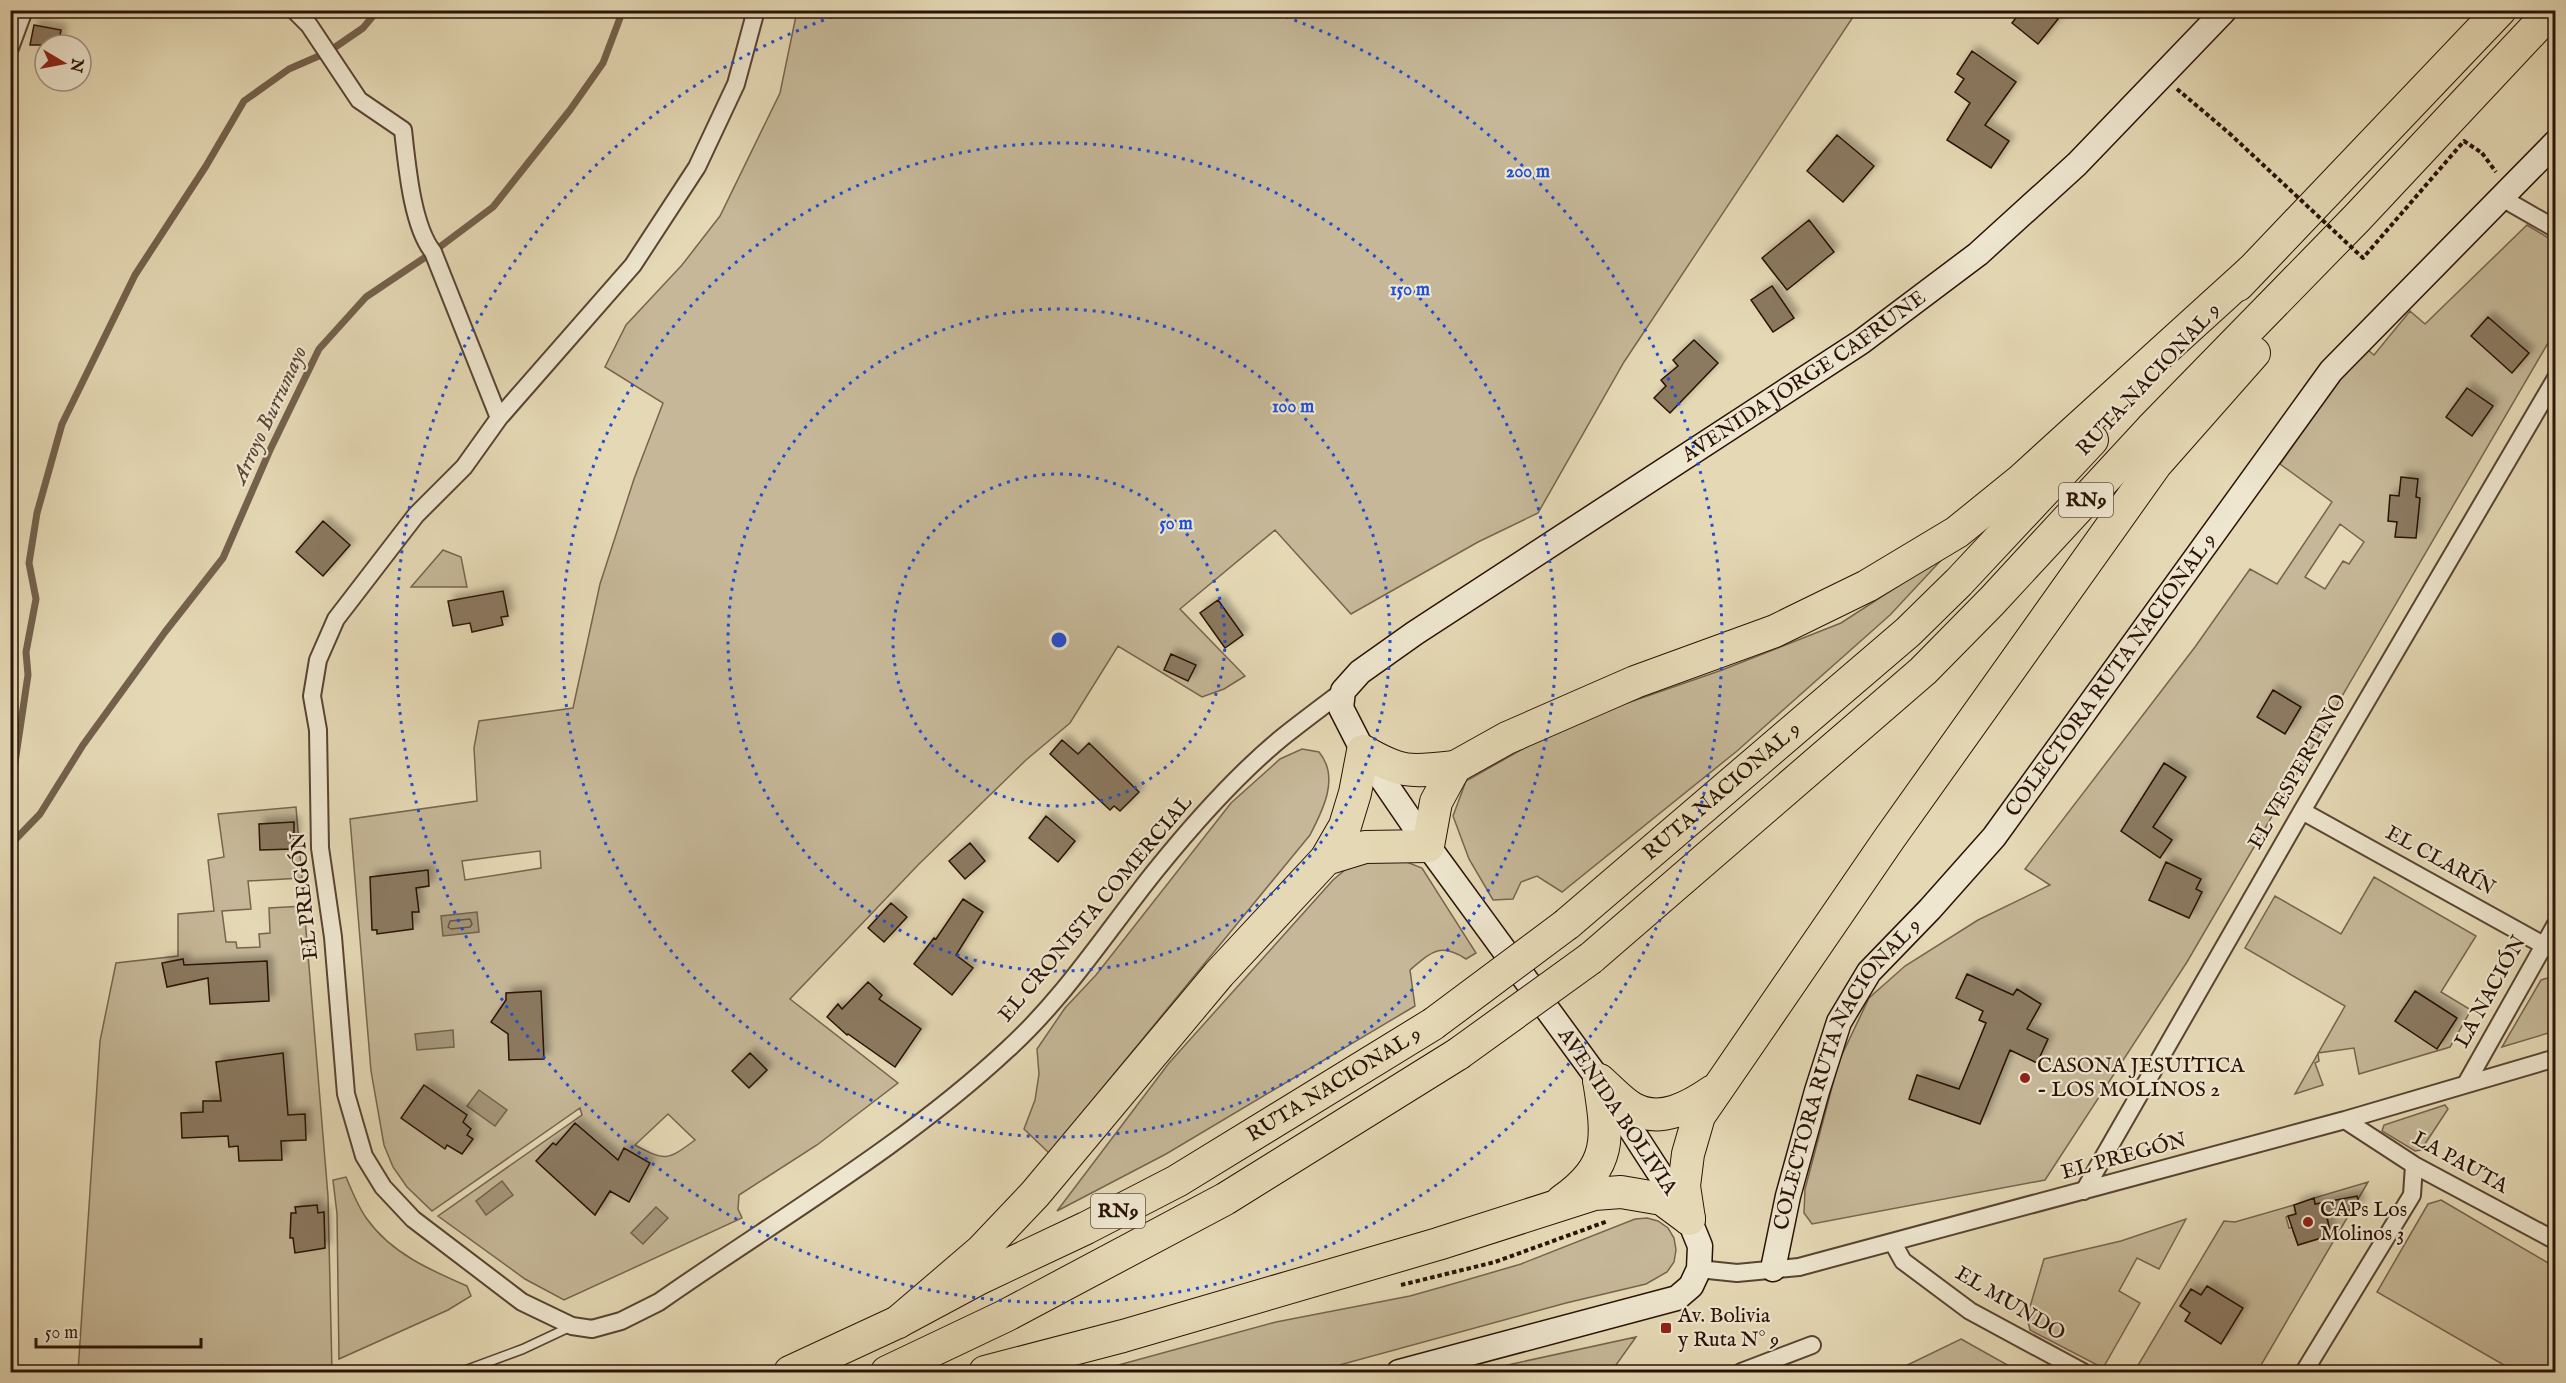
<svg xmlns="http://www.w3.org/2000/svg" width="2566" height="1383" viewBox="0 0 2566 1383" font-family="'IM FELL English',serif">
<style>
.green{fill:#c5b797;stroke:#78644e;stroke-width:1.5;fill-rule:evenodd}
.water{fill:#a5957a;stroke:#74614c;stroke-width:1.5}
.lines{fill:none;stroke-linecap:round;stroke-linejoin:round}
.shore{stroke:#685440;stroke-width:1.5}
.stream{stroke:#74614c;stroke-width:7}
.building{fill:#8b7961;stroke:#2a1206;stroke-width:1.5;filter:url(#shadow)}
.lane-casing{stroke:#594432;stroke-width:11}
.street-casing{stroke:#594432;stroke-width:20}
.secondary-casing{stroke:#2a1206;stroke-width:27}
.highway-casing{stroke:#2a1206;stroke-width:34}
.path{stroke:#2a1206;stroke-width:4;stroke-dasharray:4.5 3;stroke-linecap:butt}
.lane{stroke:#eee6cf;stroke-width:8}
.street{stroke:#eee6cf;stroke-width:16}
.secondary{stroke:#eee6cf;stroke-width:24}
.highway{stroke:#e5d9b5;stroke-width:32}
.highway-bridge-casing{stroke:#2a1206;stroke-width:34;stroke-linecap:butt}
.path-bridge{stroke:#2a1206;stroke-width:4;stroke-dasharray:4.5 3;stroke-linecap:butt}
.highway-bridge{stroke:#e5d9b5;stroke-width:32}
.ring{fill:none;stroke:#1d4ed8;stroke-width:3;stroke-dasharray:3 6}
.poi-dot{fill:#8f2418;stroke:#eee6cf;stroke-width:2}
.labels{text-anchor:middle;dominant-baseline:central;stroke-width:4.5;stroke-linejoin:round;paint-order:stroke}
.shield{fill:#eee6cf;stroke:#655242;stroke-width:1.5}
.shield-label{font-size:20px;font-weight:bold;fill:#2a1206}
.street-label{font-size:21px;fill:#2a1206;stroke:#eee6cf}
.poi-label{font-size:21px;fill:#2a1206;stroke:#eee6cf;text-anchor:start}
.water-label{font-size:22px;font-style:italic;fill:#5b4634;stroke:#eee6cf}
.centre{fill:#1d4ed8;stroke:#eee6cf;stroke-width:3}
.ring-label{font-size:18px;text-anchor:middle;font-weight:bold;fill:#1d4ed8;stroke:#eee6cf;stroke-width:4.5;stroke-linejoin:round;paint-order:stroke}
</style>
<defs>
<filter id="shadow"><feDropShadow dx="5.5" dy="-5.5" stdDeviation="3" flood-color="#0004"/></filter>
</defs>
<rect width="100%" height="100%" fill="#e5d9b5"/>
<filter id="stains"><feTurbulence type="fractalNoise" baseFrequency=".00333" numOctaves="4"/><feColorMatrix values="0 0 0 0 .2 0 0 0 0 .09 0 0 0 0 .02 0 0 0 .5 -.17"/></filter>
<radialGradient id="worn" r=".72"><stop offset=".6" stop-color="#630" stop-opacity="0"/><stop offset="1" stop-color="#630" stop-opacity=".3"/></radialGradient>
<path class="green" d="M 797,11 L 1857,11 L 1624,362 L 1538,513 L 1478,542 L 1351,614 L 1275,530 L 1180,609 L 1245,676 L 1224,689 L 1202,697 L 1118,646 L 1070,723 L 1026,760 L 918,865 L 790,999 L 898,1083 L 817,1145 L 739,1195 L 738,1209 L 742,1218 L 564,1300 L 525,1279 L 438,1216 L 582,1115 L 580,1108 L 432,1211 L 407,1187 L 393,1167 L 384,1145 L 371,1071 L 350,819 L 477,801 L 474,748 L 479,721 L 573,708 L 600,584 L 634,479 L 663,403 L 605,367 L 626,325 L 682,265 L 720,216 L 780,93 ZM 540,851 L 541,868 L 465,880 L 462,861 ZM 668,1114 L 695,1140 C 668,1160 666,1162 635,1145 Z
M 2527,225 L 2555,242 L 2555,331 L 2187,962 L 2045,1180 L 1812,1224 L 1804,1213 L 1805,1189 L 1839,1061 L 1869,998 L 1905,966 L 1978,920 L 2050,885 L 2025,869 L 2195,647 L 2250,569 L 2277,584 L 2332,502 L 2280,464 L 2363,346 L 2374,355 L 2410,311 L 2425,324 ZM 2340,524 L 2364,542 L 2349,564 L 2343,561 L 2325,589 L 2305,577 Z
M 443,550 L 461,557 L 467,587 L 411,587 Z
M 1946,555 L 1890,615 L 1737,751 L 1562,892 L 1537,876 L 1521,882 L 1513,899 L 1493,900 L 1469,859 L 1453,816 L 1466,781 L 1567,724 L 1722,670 L 1841,623 Z
M 1302,749 L 1319,752 C 1340,777 1323,810 1310,835 L 1049,1153 L 1024,1129 L 1035,1100 L 1039,1074 L 1037,1049 L 1065,1008 L 1096,975 L 1231,803 L 1280,759 Z
M 296,807 L 302,878 L 248,881 L 251,909 L 222,911 L 226,942 L 236,942 L 237,948 L 260,947 L 259,934 L 270,933 L 269,908 L 304,906 L 328,1196 L 332,1372 L 225,1372 L 224,1365 L 181,1372 L 78,1372 L 100,1041 L 116,963 L 178,956 L 178,914 L 214,911 L 208,860 L 224,857 L 218,814 Z
M 1369,861 L 1404,861 L 1422,868 L 1476,953 L 1466,959 C 1440,942 1431,952 1410,970 L 1415,1006 L 1166,1154 L 1057,1211 L 1169,1063 L 1333,880 L 1352,864 Z
M 2374,877 L 2476,936 L 2441,992 L 2471,1010 L 2450,1047 L 2359,1074 L 2354,1048 L 2318,1053 L 2319,1061 L 2315,1063 L 2323,1085 L 2295,1094 L 2345,1006 L 2245,948 L 2275,896 L 2341,934 Z
M 2555,976 L 2555,1031 L 2502,1047 L 2541,980 Z
M 2445,1105 L 2448,1109 L 2421,1150 L 2415,1151 L 2382,1131 L 2384,1125 Z
M 346,1177 C 352,1191 358,1207 367,1219 C 391,1253 430,1270 467,1286 L 471,1296 L 448,1310 L 339,1359 L 337,1214 L 333,1180 Z
M 2368,1182 L 2257,1372 L 2134,1372 L 2224,1221 L 2235,1222 L 2294,1205 L 2296,1214 L 2286,1217 L 2289,1228 L 2298,1226 L 2300,1230 L 2293,1231 L 2298,1245 L 2331,1235 L 2327,1218 L 2315,1204 L 2314,1198 Z
M 2441,1200 L 2555,1267 L 2555,1372 L 2516,1372 L 2377,1292 L 2428,1204 Z
M 1647,1218 L 1658,1221 L 1668,1228 L 1674,1238 L 1676,1250 L 1674,1262 L 1667,1272 L 1646,1284 L 1566,1303 L 1314,1372 L 1093,1372 L 1276,1322 L 1410,1296 L 1456,1283 L 1521,1264 L 1635,1219 Z
M 2186,1219 L 2159,1269 L 2137,1258 L 2119,1291 L 2140,1303 L 2103,1368 L 2030,1330 L 2027,1317 L 2044,1259 L 2121,1241 Z
M 1636,1337 L 1611,1372 L 1473,1372 L 1489,1369 Z
M 1961,1339 L 2020,1372 L 1893,1372 Z"/>
<path class="water" d="M 477,912 L 479,932 L 443,936 L 441,916 Z
M 453,1030 L 454,1047 L 417,1050 L 415,1034 Z
M 479,1090 L 507,1110 L 495,1126 L 467,1106 Z
M 502,1181 L 513,1195 L 486,1215 L 476,1201 Z
M 656,1207 L 668,1218 L 643,1244 L 631,1233 Z"/>
<g class="lines">
<path class="shore" d="M 470,919 L 472,924 L 470,927 L 451,929 L 448,927 L 450,921 Z"/>
<path class="stream" d="M 10,796 L 28,675 L 26,652 L 36,599 L 29,563 L 37,513 L 62,424 L 135,275 L 206,166 L 244,101 L 289,69 L 328,52 L 363,28 L 378,10
M 10,845 L 40,814 L 83,745 L 165,632 L 223,558 L 270,450 L 319,349 L 366,297 L 433,252 L 493,207 L 570,110 L 603,63 L 623,10
M 10,1034 L 10,1043"/>
</g>
<path class="building" d="M 2022,10 L 2047,10 L 2058,19 L 2038,44 L 2012,23 Z
M 34,25 L 61,30 L 58,45 L 30,45 Z
M 1972,51 L 2016,82 L 1985,125 L 2009,141 L 1991,168 L 1947,140 L 1970,103 L 1955,92 L 1964,79 L 1957,74 Z
M 1837,135 L 1874,166 L 1843,202 L 1807,171 Z
M 1809,220 L 1834,252 L 1787,290 L 1762,258 Z
M 1772,286 L 1794,318 L 1773,332 L 1751,300 Z
M 2488,317 L 2529,353 L 2512,373 L 2471,336 Z
M 1694,340 L 1718,363 L 1670,413 L 1654,398 L 1666,386 L 1661,380 L 1678,366 L 1673,360 Z
M 2467,388 L 2493,406 L 2472,436 L 2446,417 Z
M 2401,477 L 2418,479 L 2416,497 L 2420,498 L 2416,538 L 2395,537 L 2397,522 L 2388,521 L 2390,495 L 2399,496 Z
M 323,521 L 350,545 L 323,576 L 296,552 Z
M 503,591 L 508,616 L 501,617 L 503,625 L 472,632 L 470,623 L 453,626 L 448,601 Z
M 1218,600 L 1243,635 L 1225,648 L 1200,613 Z
M 1171,654 L 1196,665 L 1188,681 L 1164,670 Z
M 2273,690 L 2301,707 L 2285,734 L 2257,717 Z
M 1062,740 L 1078,754 L 1089,743 L 1139,792 L 1120,811 L 1114,806 L 1110,810 L 1050,754 Z
M 2164,763 L 2186,777 L 2153,827 L 2172,840 L 2160,858 L 2121,831 Z
M 1046,816 L 1075,841 L 1058,862 L 1029,838 Z
M 294,822 L 294,849 L 260,850 L 259,824 Z
M 970,843 L 985,861 L 965,879 L 949,861 Z
M 2166,862 L 2201,879 L 2196,889 L 2202,892 L 2189,918 L 2149,900 Z
M 428,870 L 429,886 L 416,888 L 419,912 L 412,912 L 413,929 L 377,934 L 377,930 L 372,930 L 370,877 Z
M 963,899 L 983,912 L 956,955 L 973,968 L 952,995 L 914,964 L 934,938 L 936,939 Z
M 891,903 L 907,917 L 884,942 L 868,928 Z
M 183,959 L 184,965 L 267,961 L 269,1001 L 210,1004 L 208,978 L 167,987 L 162,963 Z
M 1967,974 L 2013,995 L 2017,989 L 2041,1004 L 2027,1029 L 2048,1039 L 2037,1063 L 2010,1050 L 1980,1124 L 1909,1099 L 1917,1075 L 1959,1089 L 1986,1023 L 1979,1020 L 1983,1011 L 1956,998 Z
M 868,982 L 882,995 L 879,999 L 921,1029 L 895,1067 L 848,1034 L 847,1035 L 827,1017 L 838,1004 L 842,1009 Z
M 541,991 L 544,1059 L 509,1060 L 508,1034 L 491,1022 L 506,1000 L 506,993 Z
M 2415,991 L 2457,1018 L 2437,1049 L 2395,1021 Z
M 283,1053 L 288,1115 L 305,1114 L 306,1140 L 281,1141 L 282,1160 L 239,1161 L 238,1146 L 229,1147 L 228,1136 L 182,1138 L 181,1113 L 203,1112 L 203,1101 L 221,1101 L 216,1062 Z
M 750,1053 L 767,1070 L 749,1088 L 732,1071 Z
M 424,1085 L 467,1115 L 463,1122 L 471,1129 L 467,1135 L 473,1139 L 462,1154 L 447,1145 L 445,1149 L 401,1118 Z
M 575,1123 L 618,1160 L 624,1148 L 650,1163 L 629,1202 L 610,1191 L 595,1215 L 536,1161 L 553,1143 L 556,1145 Z
M 2357,1196 L 2360,1206 L 2327,1218 L 2331,1235 L 2298,1245 L 2288,1216 L 2296,1214 L 2294,1205 L 2314,1198 L 2315,1204 Z
M 317,1205 L 318,1213 L 324,1212 L 325,1248 L 295,1253 L 293,1238 L 290,1238 L 291,1213 L 296,1213 L 295,1207 Z
M 2207,1286 L 2243,1308 L 2221,1344 L 2185,1321 L 2190,1313 L 2180,1306 L 2191,1289 L 2201,1295 Z"/>
<g class="lines">
<g class="lane-casing">
<path id="lane" d="M 461,1372 L 523,1349 L 572,1326"/>
</g>
<g class="street-casing">
<path id="street" d="M 294,10 L 309,25 L 359,100 L 403,130 C 407,165 412,226 433,252 L 499,418
M 756,10 L 736,84 L 697,167 L 633,265 L 499,418 L 464,467 L 416,515 L 336,619 L 318,660 L 312,696 L 318,730 L 320,848 L 333,937 L 346,1094 L 364,1156 L 383,1187 L 413,1219 L 522,1302 L 572,1326 L 592,1329 L 621,1321 L 659,1302 C 776,1220 903,1147 1008,1049 C 1066,996 1107,931 1156,870 C 1194,823 1236,775 1284,736 C 1303,721 1323,706 1343,691
M 10,48 L 24,10
M 2502,198 L 2556,229
M 2302,811 L 2556,952
M 2467,1082 L 2556,924
M 2345,1120 L 2414,1165 L 2556,1241
M 2084,1191 L 2302,811 L 2556,378
M 1893,1243 L 1903,1261 L 1970,1311 L 2083,1372
M 1699,1269 L 1737,1273 L 1799,1267 L 2345,1120 L 2556,1058
M 1741,1372 L 1812,1345
M 2304,1372 L 2412,1195 L 2414,1165"/>
</g>
<g class="secondary-casing">
<g id="secondary">
<path id="s1" d="M 1773,1269 L 1788,1196 L 1817,1091 L 1839,1022 L 1869,972 L 1930,909 L 1994,837 L 2331,371 L 2556,142"/>
<path id="s2" d="M 1399,1372 L 1677,1298 L 1691,1286 L 1699,1269 L 1700,1246 L 1689,1219 L 1599,1080 L 1428,846 L 1363,751 L 1341,708 L 1343,691 L 1360,672 L 1415,633 L 1861,342 L 1978,254 L 2077,164 L 2225,10"/>
</g>
</g>
<g class="highway-casing">
<g id="highway">
<path d="M 2238,285 L 2500,10"/>
<path d="M 1326,859 L 1345,826 L 1355,793 L 1363,751 C 1402,774 1411,772 1455,767"/>
<path id="s3" d="M 1567,924 L 1908,632 L 1959,582 L 2092,440"/>
<path d="M 1591,958 L 1923,671 L 1992,601 L 2151,429 L 2357,218 L 2552,10"/>
<path d="M 1599,1080 C 1610,1089 1620,1101 1632,1108 C 1660,1124 1690,1107 1713,1091"/>
<path d="M 1562,1201 C 1613,1165 1608,1137 1599,1080"/>
<path d="M 1689,1219 L 1684,1186 L 1688,1154 L 1699,1116 L 1889,839 L 2156,464 L 2254,353"/>
<path d="M 898,1322 L 981,1251 L 1035,1194 L 1219,974 L 1326,859 L 1365,847 L 1428,846 L 1436,802 L 1455,767 L 1507,738 L 1635,682 L 1775,631 L 1867,586 L 1957,532 L 2020,481 L 2251,271"/>
<path id="s4" d="M 790,1372 L 898,1322 L 980,1278 L 1086,1228 L 1177,1181 L 1433,1024"/>
<path d="M 887,1372 L 1005,1316 L 1225,1199 L 1458,1054"/>
<path d="M 985,1372 L 1123,1336 L 1438,1244 L 1594,1194 L 1621,1192 L 1662,1199 L 1689,1219"/>
</g>
</g>
<path class="path" d="M 2177,89 L 2229,133
M 2482,153 L 2496,172
M 1401,1285 L 1495,1262 L 1608,1221"/>
<use href="#lane" class="lane"/>
<use href="#street" class="street"/>
<use href="#secondary" class="secondary"/>
<use href="#highway" class="highway"/>
<g class="highway-bridge-casing">
<path id="highway-bridge" d="M 1433,1024 L 1567,924
M 1458,1054 L 1591,958"/>
</g>
<path class="path-bridge" d="M 2229,133 L 2363,258 L 2464,141 L 2482,153"/>
<use href="#highway-bridge" class="highway-bridge"/>
</g>
<g class="ring">
<circle cx="1059" cy="640" r="166"/>
<circle cx="1059" cy="640" r="331"/>
<circle cx="1059" cy="640" r="497"/>
<path d="M1269 11A663 663 0 1 1 849 11"/>
</g>
<g class="poi-dot">
<circle cx="2025" cy="1078" r="6"/>
<circle cx="2308" cy="1222" r="6"/>
<rect x="1660" y="1322" width="12" height="12" rx="3"/>
</g>
<g class="labels">
<g class="shield">
<rect x="2059" y="483" width="54" height="34" rx="4.5"/>
<rect x="1091" y="1194" width="54" height="34" rx="4.5"/>
</g>
<g class="shield-label">
<text x="2086" y="500">RN9</text>
<text x="1118" y="1211">RN9</text>
</g>
<g class="street-label">
<text stroke="none"><textPath href="#s2" startOffset="1572">AVENIDA JORGE CAFRUNE</textPath></text>
<text transform="translate(2149 380) rotate(-47)">RUTA NACIONAL 9</text>
<text stroke="none"><textPath href="#s1" startOffset="698">COLECTORA RUTA NACIONAL 9</textPath></text>
<text transform="translate(2298 772) rotate(-60)">EL VESPERTINO</text>
<text stroke="none"><textPath href="#s3" startOffset="204">RUTA NACIONAL 9</textPath></text>
<text transform="translate(2440 861) rotate(29)">EL CLARÍN</text>
<text transform="translate(305 896) rotate(-96)">EL PREGÓN</text>
<text transform="translate(1096 909) rotate(-50)">EL CRONISTA COMERCIAL</text>
<text transform="translate(2491 992) rotate(-61)">LA NACIÓN</text>
<text stroke="none"><textPath href="#s1" startOffset="212">COLECTORA RUTA NACIONAL 9</textPath></text>
<text stroke="none"><textPath href="#s4" startOffset="616">RUTA NACIONAL 9</textPath></text>
<text transform="translate(1617 1112) rotate(56)">AVENIDA BOLIVIA</text>
<text transform="translate(2124 1157) rotate(-15)">EL PREGÓN</text>
<text transform="translate(2460 1163) rotate(29)">LA PAUTA</text>
<text transform="translate(2010 1304) rotate(31)">EL MUNDO</text>
</g>
<g class="poi-label">
<text x="2037" y="1066">CASONA JESUITICA<tspan x="2037" dy="24">- LOS MOLINOS 2</tspan></text>
<text x="2320" y="1210">CAPs Los<tspan x="2320" dy="24">Molinos 3</tspan></text>
<text x="1678" y="1316">Av. Bolivia<tspan x="1678" dy="24">y Ruta N° 9</tspan></text>
</g>
<g class="water-label">
<text transform="translate(270 415) rotate(-65)">Arroyo Burrumayo</text>
</g>
</g>
<circle cx="1059" cy="640" r="9" class="centre"/>
<g class="ring-label">
<text x="1528" y="177">200 m</text>
<text x="1410" y="295">150 m</text>
<text x="1293" y="412">100 m</text>
<text x="1176" y="529">50 m</text>
</g>
<rect width="2566" height="1383" fill="none" stroke="#e5d9b5" stroke-width="36"/>
<rect x="12" y="12" width="2542" height="1359" fill="none" stroke="#2a1206" stroke-width="3"/>
<rect x="18" y="18" width="2530" height="1347" fill="none" stroke="#2a1206" stroke-width="1.5"/>
<g transform="translate(63 63) rotate(100)"><circle r="28" fill="#eee6cf" stroke="#a0917f" stroke-width="1.5"/>
<path d="M0-4.5L10 22L0 15L-10 22Z" fill="#8f2418"/>
<text y="-9" font-size="16" font-weight="bold" text-anchor="middle" fill="#2a1206">N</text>
</g>
<path d="M36 1338v9h165v-9" fill="none" stroke="#2a1206" stroke-width="3"/>
<text x="45" y="1338" font-size="18" fill="#2a1206" stroke="#eee6cf" stroke-width="4.5" paint-order="stroke">50 m</text>
<rect width="100%" height="100%" filter="url(#stains)"/>
<rect width="100%" height="100%" fill="url(#worn)"/>
</svg>
